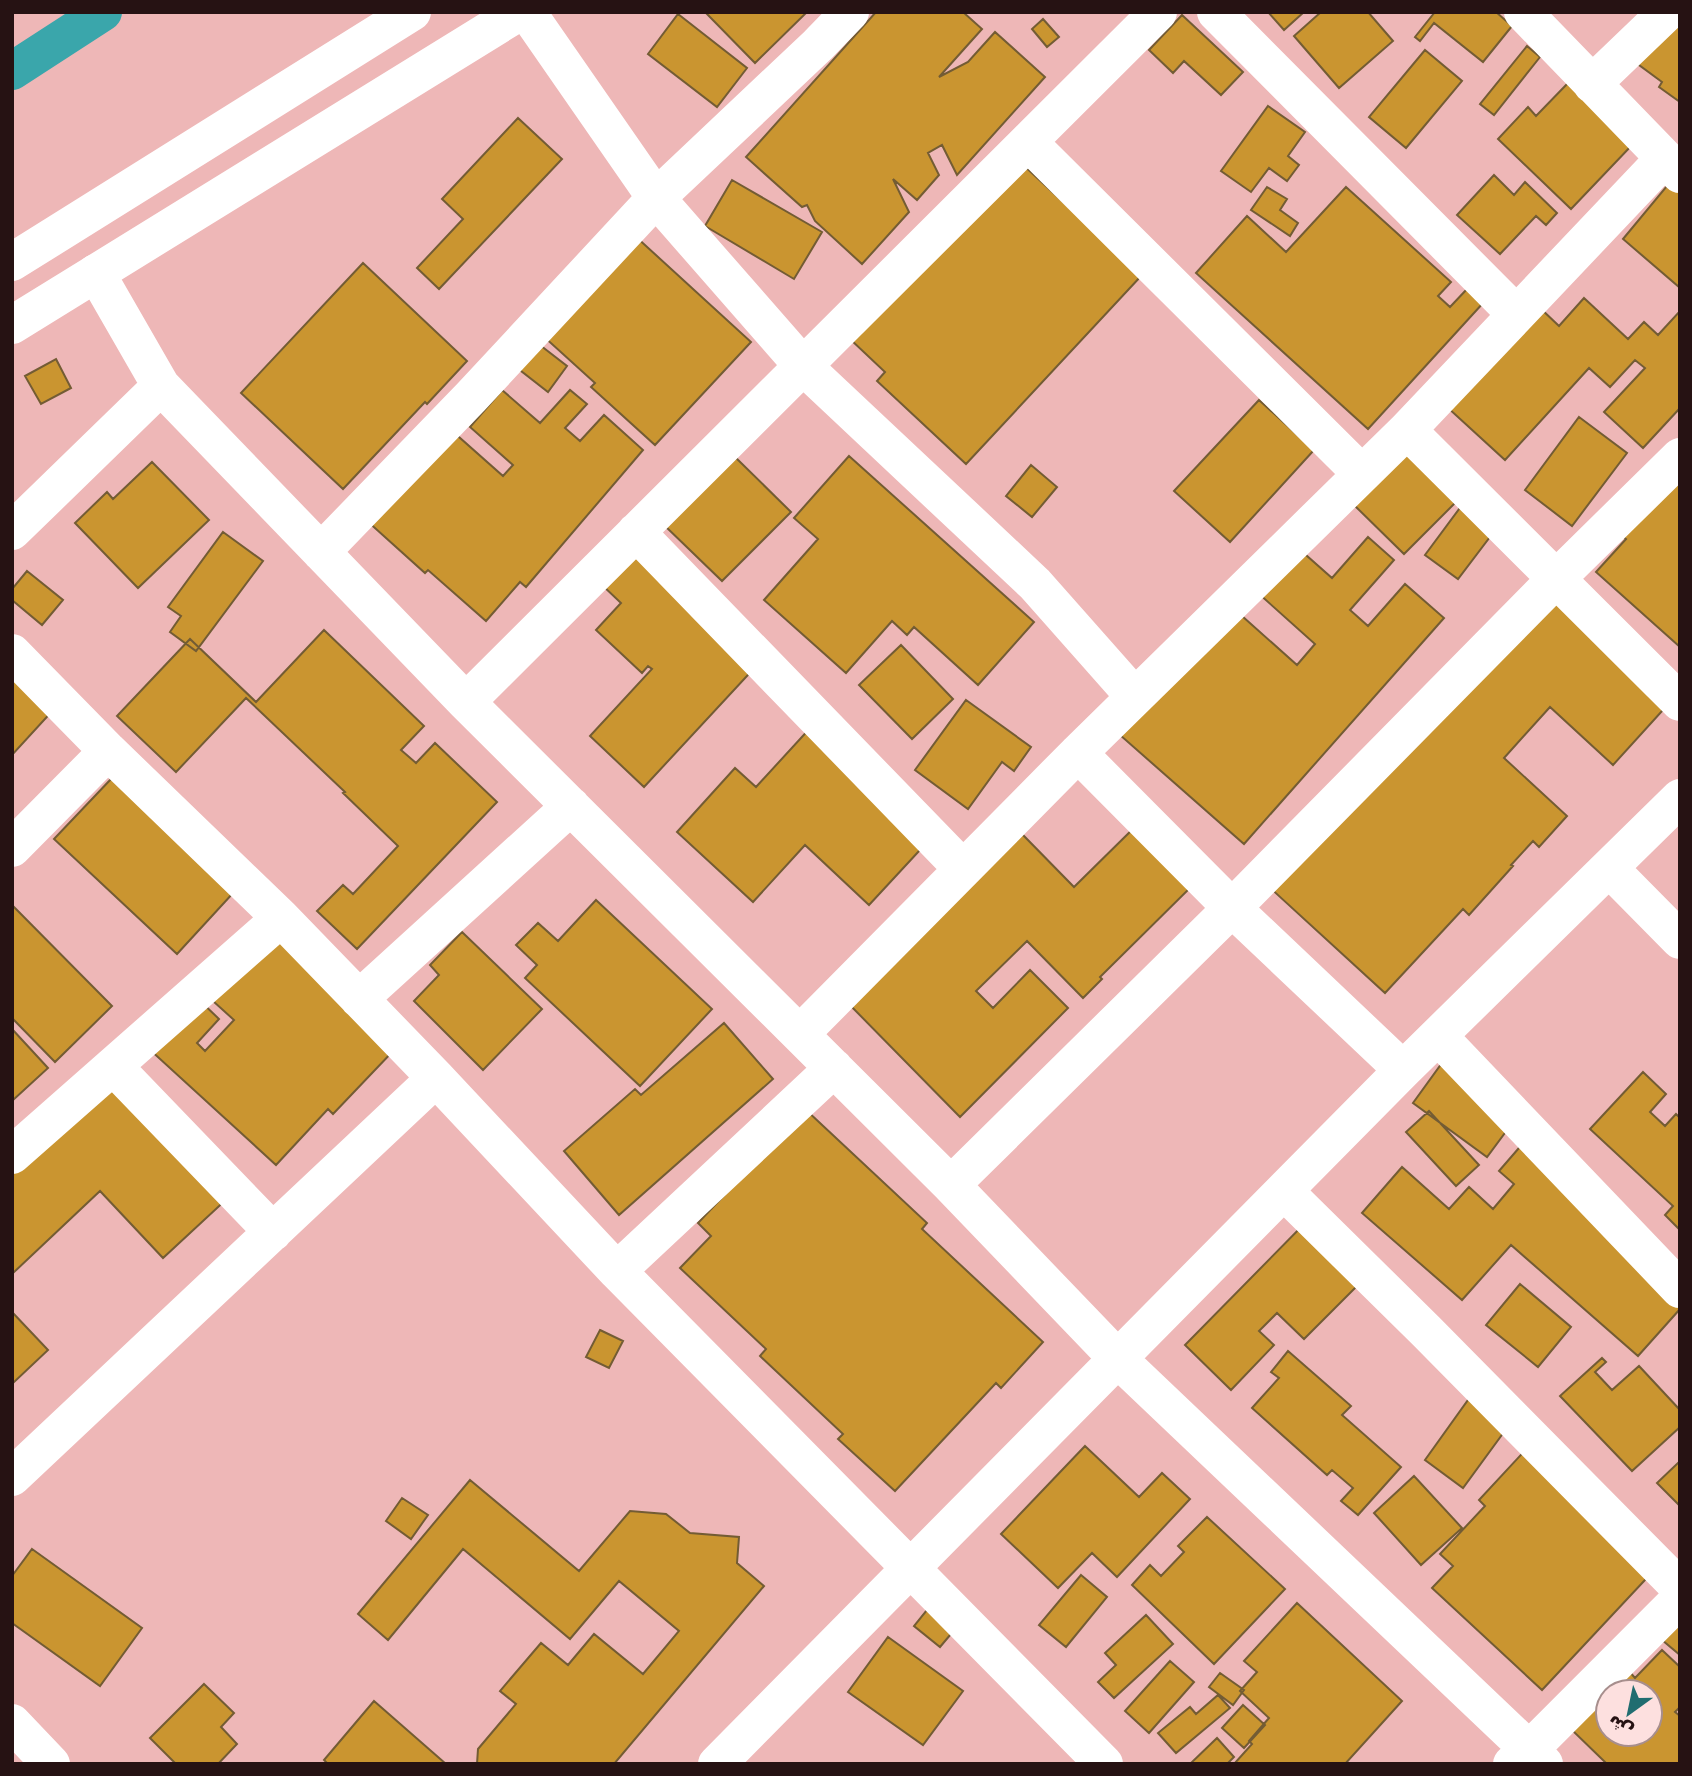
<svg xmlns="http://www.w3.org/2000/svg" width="1692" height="1776" viewBox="0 0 1692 1776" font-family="'DejaVu Sans','Noto Sans Arabic',sans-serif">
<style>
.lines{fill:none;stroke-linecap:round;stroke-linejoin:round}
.canal{stroke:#3aa6ab;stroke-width:38}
.building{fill:#ca9530;stroke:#735c34;stroke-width:2}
.minor{stroke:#fff;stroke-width:38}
.major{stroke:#fff;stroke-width:38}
</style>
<rect width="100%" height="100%" fill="#eeb7b7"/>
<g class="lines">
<path class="canal" d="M 12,71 L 103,12"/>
</g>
<path class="building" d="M 705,12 L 807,12 L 755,63 Z
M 876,12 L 963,12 L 982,29 L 939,77 L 968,62 L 995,32 L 1045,77 L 957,175 L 942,145 L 928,153 L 939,175 L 917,200 L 893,179 L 909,212 L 862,264 L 815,221 L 807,205 L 802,207 L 746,157 Z
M 1268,12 L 1304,12 L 1284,30 Z
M 1321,12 L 1368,12 L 1393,41 L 1339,88 L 1294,36 Z
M 1435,12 L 1496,12 L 1512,26 L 1483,62 L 1434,23 L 1420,41 L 1415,37 Z
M 1680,12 L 1680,102 L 1659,87 L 1662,82 L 1635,62 Z
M 678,14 L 747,68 L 717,107 L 648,54 Z
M 1182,15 L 1243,72 L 1221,95 L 1184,61 L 1173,73 L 1149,50 Z
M 1043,19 L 1059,37 L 1047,47 L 1032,29 Z
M 1527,46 L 1540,57 L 1494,115 L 1480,104 Z
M 1425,50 L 1462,81 L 1406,148 L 1369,117 Z
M 1569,82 L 1633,144 L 1571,209 L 1498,139 L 1528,107 L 1536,116 Z
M 1268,106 L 1305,132 L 1288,156 L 1299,165 L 1287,181 L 1269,168 L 1251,192 L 1221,171 Z
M 518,118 L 562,159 L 439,289 L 417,268 L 463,219 L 442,199 Z
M 1020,162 L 1142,275 L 966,464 L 877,381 L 885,372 L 850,339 Z
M 1494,175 L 1514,195 L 1525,182 L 1557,213 L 1546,225 L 1536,216 L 1500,254 L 1457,215 Z
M 1676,175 L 1680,178 L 1679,287 L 1623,239 Z
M 732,180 L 822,232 L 794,279 L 705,226 Z
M 1267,187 L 1287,199 L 1280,210 L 1298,223 L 1290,236 L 1251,210 Z
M 1346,187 L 1451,282 L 1438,296 L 1450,307 L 1468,288 L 1484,302 L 1368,429 L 1196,273 L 1247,216 L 1286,252 Z
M 634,235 L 751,342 L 655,445 L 591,387 L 595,383 L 542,335 Z
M 363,263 L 467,361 L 427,404 L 425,402 L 343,489 L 241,393 Z
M 1584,298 L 1628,339 L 1644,322 L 1658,335 L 1680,311 L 1680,408 L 1643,448 L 1604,412 L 1645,368 L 1635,360 L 1610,387 L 1589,368 L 1505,460 L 1447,407 L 1539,307 L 1559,326 Z
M 536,342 L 567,366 L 548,392 L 516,367 Z
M 56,359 L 71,388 L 41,404 L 25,376 Z
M 502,390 L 540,423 L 570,390 L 587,404 L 565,428 L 580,441 L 604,415 L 643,450 L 526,587 L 520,582 L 486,621 L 428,570 L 425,573 L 366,520 L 451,430 L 503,476 L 513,465 L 470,427 Z
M 1259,400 L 1314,450 L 1230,542 L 1174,491 Z
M 1579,417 L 1627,453 L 1572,526 L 1525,490 Z
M 1399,436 L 1461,497 L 1404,554 L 1353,504 Z
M 733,455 L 791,512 L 722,581 L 664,525 Z
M 849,456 L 1034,622 L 978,685 L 914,627 L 907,635 L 892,621 L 846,673 L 764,600 L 818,539 L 794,518 Z
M 152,462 L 209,520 L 138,588 L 75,523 L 107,492 L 113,499 Z
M 1031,465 L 1057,487 L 1032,517 L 1006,496 Z
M 1680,472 L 1680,647 L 1596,572 L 1626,539 L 1616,531 Z
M 1465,501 L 1499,525 L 1458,579 L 1425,555 Z
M 223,532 L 263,561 L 196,651 L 170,632 L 181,616 L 168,607 Z
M 1368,537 L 1394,560 L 1350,610 L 1368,626 L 1405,584 L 1444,618 L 1244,844 L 1120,735 L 1233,608 L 1297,665 L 1315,644 L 1258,593 L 1298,548 L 1332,578 Z
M 635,548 L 759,663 L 644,787 L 590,736 L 652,669 L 648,666 L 642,673 L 596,630 L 621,603 L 601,584 Z
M 27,571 L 63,600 L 42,625 L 12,600 L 12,589 Z
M 1554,592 L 1672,700 L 1613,765 L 1550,707 L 1504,758 L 1567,816 L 1539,847 L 1533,841 L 1511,865 L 1513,866 L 1469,915 L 1463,909 L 1385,993 L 1267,885 Z
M 324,630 L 424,726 L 401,750 L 416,763 L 435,743 L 497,802 L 357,949 L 317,911 L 343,885 L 353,894 L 398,846 L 343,793 L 345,792 L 246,698 L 176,772 L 117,716 L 190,639 L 256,702 Z
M 901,645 L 953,699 L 912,739 L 859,685 Z
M 12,669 L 55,708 L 12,755 Z
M 966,700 L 1031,747 L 1014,771 L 1002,762 L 968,809 L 915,770 Z
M 812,726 L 932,837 L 869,905 L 805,845 L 753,902 L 677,832 L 735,768 L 756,787 Z
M 112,778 L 234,892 L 177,954 L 54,839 Z
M 1141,821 L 1199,879 L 1100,977 L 1102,979 L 1083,998 L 1027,941 L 976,991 L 993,1008 L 1030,970 L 1068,1008 L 960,1117 L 844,999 L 1022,834 L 1074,887 Z
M 596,900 L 712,1009 L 640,1086 L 525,978 L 537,965 L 516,945 L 538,923 L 558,941 Z
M 12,905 L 112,1006 L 55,1062 L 12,1018 Z
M 265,925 L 395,1049 L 333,1114 L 328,1109 L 276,1165 L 148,1048 L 196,997 L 219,1019 L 197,1043 L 205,1051 L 234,1020 L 203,992 Z
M 462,932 L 542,1009 L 483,1070 L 414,1001 L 439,975 L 430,965 Z
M 724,1023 L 773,1079 L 619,1215 L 564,1151 L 635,1089 L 641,1095 Z
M 12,1029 L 48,1068 L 12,1101 Z
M 1442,1063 L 1516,1118 L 1487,1157 L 1413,1103 Z
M 1643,1072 L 1666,1094 L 1650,1112 L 1665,1126 L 1676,1114 L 1680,1118 L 1679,1229 L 1665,1215 L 1673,1206 L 1590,1129 Z
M 116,1076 L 230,1196 L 163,1258 L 100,1191 L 12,1274 L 12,1149 Z
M 805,1109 L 927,1223 L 922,1229 L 1043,1342 L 1001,1388 L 996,1383 L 895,1491 L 838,1439 L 843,1434 L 760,1356 L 766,1349 L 680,1268 L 711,1236 L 698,1223 Z
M 1429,1111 L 1479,1165 L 1456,1186 L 1406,1132 Z
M 1525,1141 L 1680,1276 L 1680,1309 L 1638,1356 L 1511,1245 L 1462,1300 L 1362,1213 L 1402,1167 L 1449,1209 L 1469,1187 L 1493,1209 L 1514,1184 L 1499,1171 Z
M 1312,1216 L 1370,1273 L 1304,1339 L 1277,1313 L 1259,1331 L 1274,1345 L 1231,1390 L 1185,1345 Z
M 1520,1284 L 1571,1327 L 1538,1367 L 1486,1325 Z
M 12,1312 L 48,1350 L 12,1384 Z
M 600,1330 L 623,1341 L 609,1368 L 586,1357 Z
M 1288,1351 L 1351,1406 L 1342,1415 L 1401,1467 L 1358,1515 L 1341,1501 L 1353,1488 L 1332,1470 L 1327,1475 L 1252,1408 L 1279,1378 L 1271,1372 Z
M 1602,1358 L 1606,1362 L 1595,1372 L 1612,1390 L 1639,1366 L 1680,1410 L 1680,1427 L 1632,1471 L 1560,1396 Z
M 1473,1393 L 1512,1421 L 1463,1488 L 1425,1460 Z
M 1531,1444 L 1659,1565 L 1542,1690 L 1432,1588 L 1453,1566 L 1440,1554 L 1485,1506 L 1479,1500 Z
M 1085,1446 L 1139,1497 L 1162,1473 L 1190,1499 L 1117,1577 L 1092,1553 L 1058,1588 L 1001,1534 Z
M 1680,1461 L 1680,1506 L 1657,1483 Z
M 1414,1476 L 1462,1528 L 1421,1565 L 1374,1513 Z
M 470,1480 L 579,1571 L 630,1511 L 666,1514 L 690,1533 L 739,1537 L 737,1563 L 764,1586 L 614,1764 L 477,1764 L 478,1749 L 516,1704 L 500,1691 L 541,1643 L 568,1665 L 594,1634 L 643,1674 L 679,1631 L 619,1581 L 570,1639 L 463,1549 L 388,1640 L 358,1614 Z
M 402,1498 L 428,1515 L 411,1539 L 386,1521 Z
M 1207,1517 L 1285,1589 L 1214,1664 L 1132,1585 L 1150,1565 L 1161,1576 L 1184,1552 L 1178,1546 Z
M 32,1549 L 142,1628 L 100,1686 L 12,1623 L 12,1576 Z
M 1081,1575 L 1107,1597 L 1066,1647 L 1039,1625 Z
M 935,1600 L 961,1622 L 940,1647 L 914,1626 Z
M 1297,1603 L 1402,1701 L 1345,1764 L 1234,1764 L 1252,1744 L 1249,1741 L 1269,1718 L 1240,1691 L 1257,1672 L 1244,1661 Z
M 1146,1615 L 1173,1644 L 1114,1698 L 1098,1682 L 1116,1665 L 1105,1653 Z
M 1680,1623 L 1680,1655 L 1662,1640 Z
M 888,1637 L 963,1691 L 923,1745 L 848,1692 Z
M 1662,1650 L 1680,1667 L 1680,1707 L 1675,1712 L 1680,1716 L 1680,1764 L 1607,1764 L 1573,1731 L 1608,1694 L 1608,1734 L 1650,1734 L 1650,1692 L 1610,1692 L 1629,1671 L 1635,1678 Z
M 1170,1661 L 1194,1682 L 1149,1733 L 1125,1711 Z
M 1220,1673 L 1244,1690 L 1233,1705 L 1209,1687 Z
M 204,1684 L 234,1713 L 221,1727 L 237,1744 L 218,1764 L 176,1764 L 150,1738 Z
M 1218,1695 L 1230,1708 L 1176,1753 L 1158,1733 L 1190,1707 L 1196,1714 Z
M 374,1701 L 446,1764 L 328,1764 L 324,1760 Z
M 1243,1705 L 1265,1725 L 1244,1748 L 1222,1728 Z
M 1217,1738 L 1234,1757 L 1227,1764 L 1190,1764 Z"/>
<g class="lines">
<path class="minor" d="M 527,12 L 656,198 L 803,366 L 1035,584 L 1135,697
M 1216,12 L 1516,314
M 1523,12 L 1680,174
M 1592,84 L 1667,12
M 1028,142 L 1362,474
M 1664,159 L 1407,430 L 1680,702
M 96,273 L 161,386 L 466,702 L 951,1185 L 1118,1359 L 1544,1764
M 12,531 L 161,386
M 636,532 L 963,869
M 321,552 L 471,397 L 656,198 L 818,45 L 850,12
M 12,653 L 108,751 L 281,918 L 436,1078 L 617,1271 L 1104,1764
M 466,702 L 1158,12
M 1078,753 L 1232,908 L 1403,1070
M 12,848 L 108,751
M 1609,868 L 1680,940
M 359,999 L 571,806
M 800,1034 L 1078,753 L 1407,430
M 1438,1036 L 1680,1289
M 113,1066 L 273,1232
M 12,1155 L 281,918
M 951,1185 L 1232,908 L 1557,578 L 1680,457
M 1284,1191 L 1426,1331 L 1680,1588
M 617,1271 L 834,1068
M 12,1477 L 436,1078
M 12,1723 L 51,1764
M 717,1764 L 1403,1070 L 1680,798
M 1512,1764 L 1530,1749 L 1680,1599"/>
<path class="major" d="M 12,262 L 412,12
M 12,325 L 519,12"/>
</g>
<rect width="1692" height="1776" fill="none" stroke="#261213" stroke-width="28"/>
<g transform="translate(1629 1713) rotate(213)"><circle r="33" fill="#fde0df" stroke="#a78e8d" stroke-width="2"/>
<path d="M0-5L12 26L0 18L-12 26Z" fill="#216d70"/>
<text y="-10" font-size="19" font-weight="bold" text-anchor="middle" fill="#261213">ش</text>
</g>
</svg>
